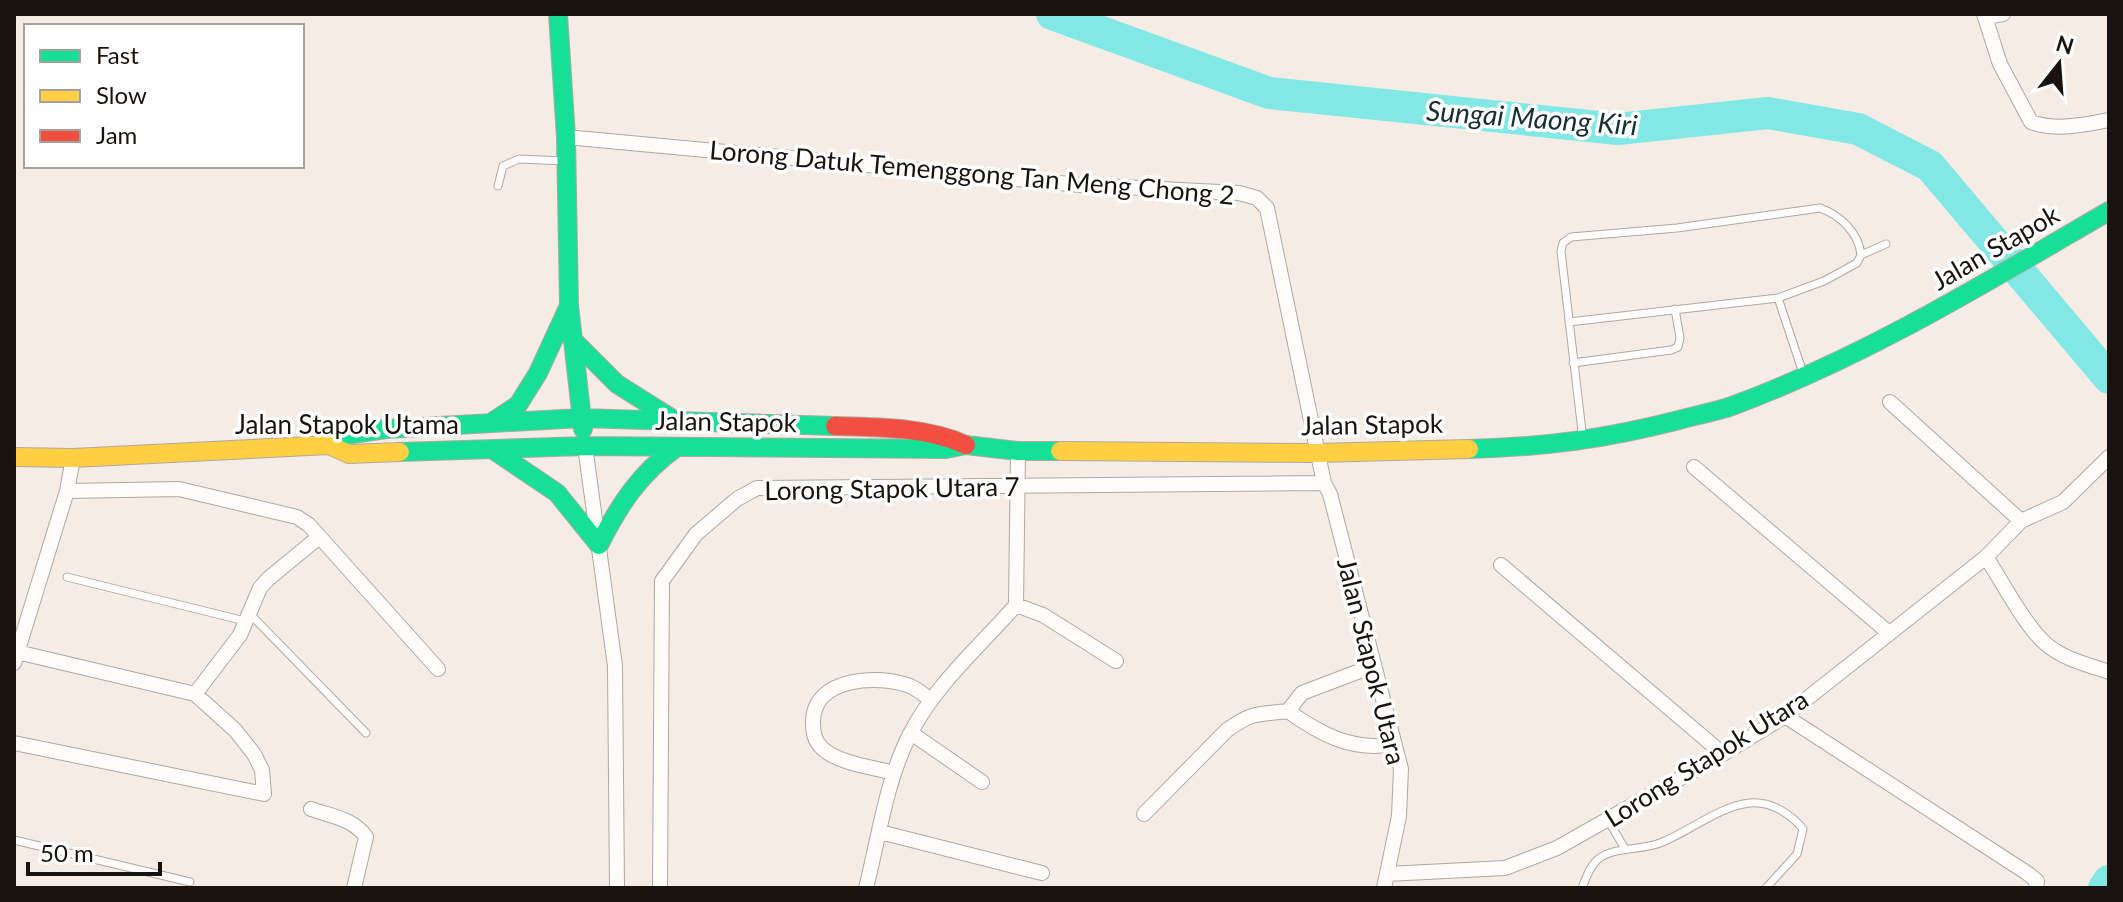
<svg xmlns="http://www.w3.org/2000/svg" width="2123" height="902" viewBox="0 0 2123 902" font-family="Lato,sans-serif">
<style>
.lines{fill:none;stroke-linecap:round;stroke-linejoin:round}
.river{stroke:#82e8e6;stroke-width:32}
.lane-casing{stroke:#aea8a1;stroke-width:9}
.street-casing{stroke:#aea8a1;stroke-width:16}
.fast-casing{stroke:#aea8a1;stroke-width:20}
.slow-casing{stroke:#aea8a1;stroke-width:20}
.jam-casing{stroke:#aea8a1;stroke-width:20}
.lane{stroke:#fefcfb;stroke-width:7}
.street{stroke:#fefcfb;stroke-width:14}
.fast{stroke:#16e098;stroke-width:18}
.slow{stroke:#ffcf43;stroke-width:18}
.jam{stroke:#f24e42;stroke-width:18}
.labels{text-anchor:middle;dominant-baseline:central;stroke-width:7;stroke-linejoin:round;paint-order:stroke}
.street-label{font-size:26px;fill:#18130e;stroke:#fff}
.water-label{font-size:28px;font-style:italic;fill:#162f2f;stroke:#fff}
</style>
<rect width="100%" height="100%" fill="#f5ede5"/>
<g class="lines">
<path class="river" d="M 1052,14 L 1269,93 L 1618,129 L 1768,113 L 1858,129 L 1930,166 L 2109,378
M 2104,888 L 2109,881"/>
<g class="lane-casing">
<path id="lane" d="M 498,186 L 503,166 L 519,159 L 565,161
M 1778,298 L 1804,376
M 1569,322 L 1778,298 L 1824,281 L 1857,263 L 1861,255 L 1886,244
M 1573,363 L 1671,350 L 1678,347 L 1680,338 L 1675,309
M 1583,440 L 1561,251 L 1563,243 L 1571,237 L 1677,228 L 1820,208 C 1840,215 1859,233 1861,255
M 67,577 L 245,621
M 250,614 L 366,733
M 1608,820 L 1625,849
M 14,840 L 190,882
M 1582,888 C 1586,878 1591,863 1601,857 C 1617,847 1642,850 1660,843 C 1689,832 1719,806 1750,803 C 1771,801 1791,814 1803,829 L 1797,854 L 1766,888"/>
</g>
<g class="street-casing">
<path id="street" d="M 1984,14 L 2000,64 L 2031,122 C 2056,131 2084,125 2109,120
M 1986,17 L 2003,14
M 566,137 L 1081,185 L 1239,193 L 1257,198 L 1267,208 L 1324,483 L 1330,494 L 1401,769 L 1399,816 L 1384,888
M 1890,402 L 2021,521
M 585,446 L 615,666 L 617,888
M 1694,467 L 1889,633
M 67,491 L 179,489 L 297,517 L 309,525 L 438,669
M 1986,557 C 2002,581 2025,626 2046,644 C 2063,659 2089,665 2109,672
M 1501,565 L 1723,754
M 1016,605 L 1043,615 L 1116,661
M 14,663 L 67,491 L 73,458
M 195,694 L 240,635 L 260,588 L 268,579 L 319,537
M 1288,711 C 1320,734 1353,752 1394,744
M 1785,716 L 2027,873 L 2037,881 L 2036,888
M 911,733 L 982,782
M 14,743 L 264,794 L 262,770 L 254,754 L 235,730 L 195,694 L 17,652
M 894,773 C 873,767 840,764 823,749 C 814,741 813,732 813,721 C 814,677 879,674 910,686 C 917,689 924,695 931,700
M 311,809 C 331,816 354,819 366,837 L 354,888
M 1144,814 L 1227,730 C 1254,711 1257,715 1288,711 L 1302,693 L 1373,666
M 880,832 L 1042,873
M 1387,874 L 1505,868 L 1557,848 L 1723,754 L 1785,716 L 1986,557 L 2021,521 L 2063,502 L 2109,457
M 660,888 L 662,581 L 696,534 L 737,499 L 757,488 L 1324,483
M 866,888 C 879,837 886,781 910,734 C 935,685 980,646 1016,605 L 1018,451"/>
</g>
<g class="fast-casing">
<path id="fast" d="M 558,14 L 566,137 L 569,305 L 583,429
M 572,339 L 617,384 L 671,418
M 492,422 L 518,405 L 538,373 L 568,308
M 329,445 L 339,436 L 386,429 L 581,418 L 835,426
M 492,449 L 557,493 L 599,545 C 619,505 640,473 677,447
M 1469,449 C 1545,447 1605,439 1679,420 C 1696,415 1715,412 1732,406 C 1865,357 1987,282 2109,211
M 400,452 L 585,446 L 946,449 L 966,445 L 1018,451 L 1060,451"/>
</g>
<g class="slow-casing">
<path id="slow" d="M 1060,451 L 1317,453 L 1469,449
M 14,457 L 73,458 L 329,445 L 349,454 L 400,452"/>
</g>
<g class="jam-casing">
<path id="jam" d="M 835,426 C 878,427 927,427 966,445"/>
</g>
<use href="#lane" class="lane"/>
<use href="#street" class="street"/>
<use href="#fast" class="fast"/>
<use href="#slow" class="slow"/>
<use href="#jam" class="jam"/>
</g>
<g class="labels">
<g class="street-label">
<text transform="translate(972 172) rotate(5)">Lorong Datuk Temenggong Tan Meng Chong 2</text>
<text transform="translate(1995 247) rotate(-30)">Jalan Stapok</text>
<text transform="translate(726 421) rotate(1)">Jalan Stapok</text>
<text x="347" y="424">Jalan Stapok Utama</text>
<text transform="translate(1372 424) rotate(-1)">Jalan Stapok</text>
<text transform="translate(892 488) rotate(-1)">Lorong Stapok Utara 7</text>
<text transform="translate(1372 661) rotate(76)">Jalan Stapok Utara</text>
<text transform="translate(1706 758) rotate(-32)">Lorong Stapok Utara</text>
</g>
<g class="water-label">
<text transform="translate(1532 117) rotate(4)">Sungai Maong Kiri</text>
</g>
</g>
<rect width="2123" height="902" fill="none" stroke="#18130e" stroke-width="32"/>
<rect x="24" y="24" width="280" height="144" fill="#ffffff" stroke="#a3a19f" stroke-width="2"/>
<rect x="40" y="50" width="40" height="12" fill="#16e098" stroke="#a3a19f" stroke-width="2"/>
<text x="96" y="64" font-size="24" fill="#18130e">Fast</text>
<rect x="40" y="90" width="40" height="12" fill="#ffcf43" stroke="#a3a19f" stroke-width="2"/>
<text x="96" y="104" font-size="24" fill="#18130e">Slow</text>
<rect x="40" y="130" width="40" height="12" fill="#f24e42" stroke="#a3a19f" stroke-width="2"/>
<text x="96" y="144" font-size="24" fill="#18130e">Jam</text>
<g transform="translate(2059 64) rotate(17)" stroke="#ffffff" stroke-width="6" paint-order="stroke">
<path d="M0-6L14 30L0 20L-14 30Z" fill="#18130e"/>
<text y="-12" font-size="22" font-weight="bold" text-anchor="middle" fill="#18130e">N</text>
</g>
<path d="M28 862v12h132v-12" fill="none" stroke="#18130e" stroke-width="4"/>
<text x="40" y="862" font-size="24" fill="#18130e" stroke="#ffffff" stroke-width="6" paint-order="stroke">50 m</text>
</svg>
